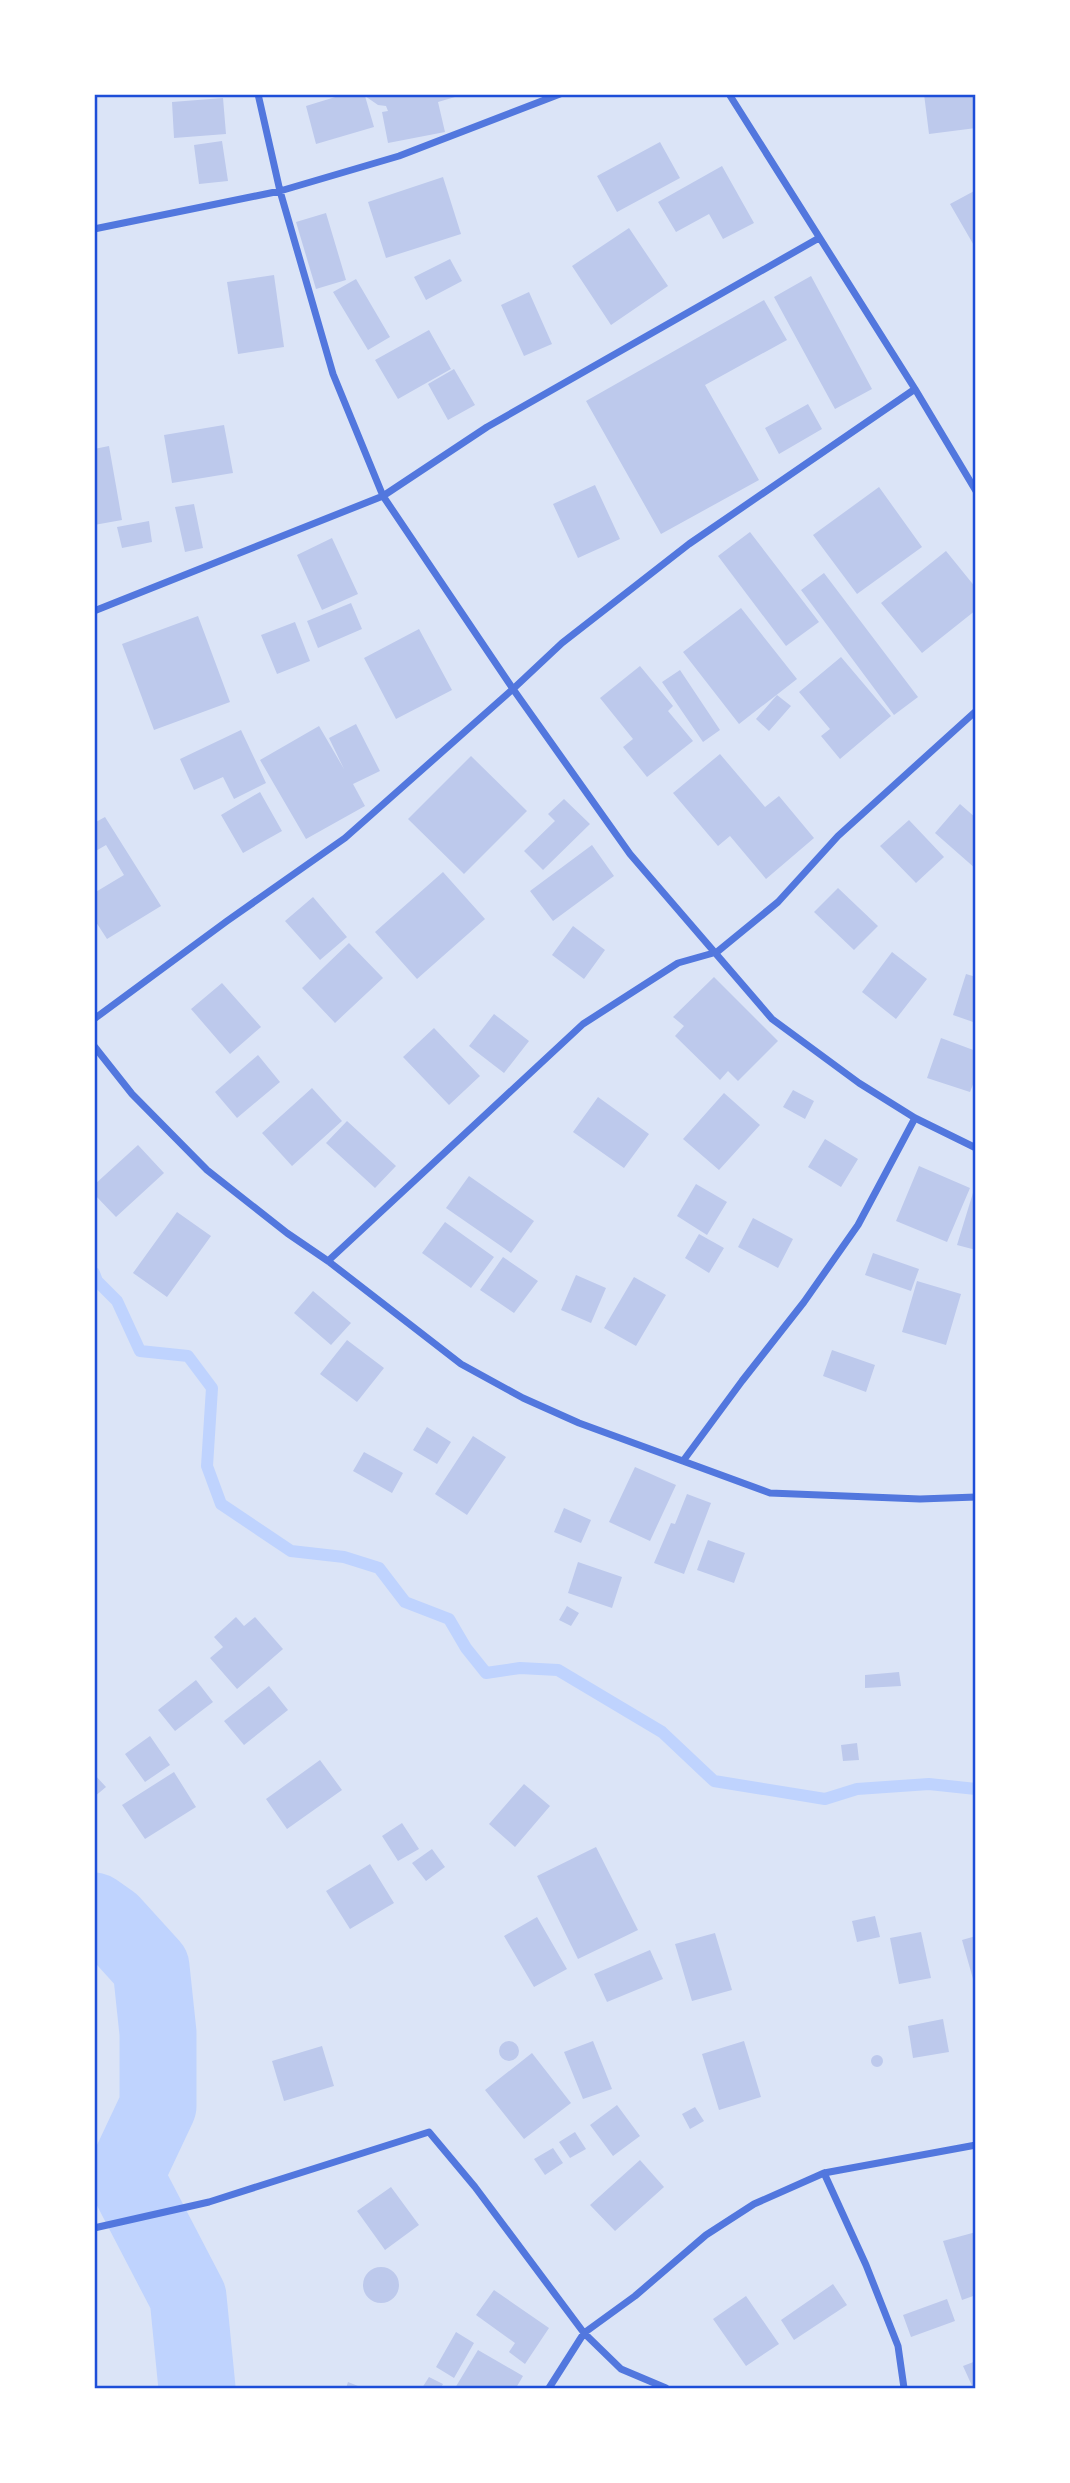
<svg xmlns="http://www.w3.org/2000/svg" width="1070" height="2483" viewBox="0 0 1070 2483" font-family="Quicksand,sans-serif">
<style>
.green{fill:#dbe4f7}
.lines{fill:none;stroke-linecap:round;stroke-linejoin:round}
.stream{stroke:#bfd3fe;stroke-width:12}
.river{stroke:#bfd3fe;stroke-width:77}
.building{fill:#bdc9ec}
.minor{stroke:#5277de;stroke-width:7}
.neatline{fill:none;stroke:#1d4ed8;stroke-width:2.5}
</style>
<rect width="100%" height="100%" fill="#f2f2f2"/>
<path class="green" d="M 95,95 L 975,95 L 975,2388 L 95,2388 Z"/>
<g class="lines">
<path class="stream" d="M 94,1273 L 97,1281 L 117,1301 L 140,1351 L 188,1356 L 212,1388 L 207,1466 L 221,1504 L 291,1551 L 344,1557 L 379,1568 L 405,1602 L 449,1619 L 466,1648 L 486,1673 L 520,1668 L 558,1670 L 662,1732 L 714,1781 L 825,1799 L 857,1789 L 929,1784 L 976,1789"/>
<path class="river" d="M 94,1911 L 111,1923 L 151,1967 L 158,2033 L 158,2106 L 125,2176 L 188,2297 L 197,2388"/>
</g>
<path class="building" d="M 345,94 L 455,94 L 455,97 L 438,102 L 445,132 L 388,143 L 382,112 L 388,111 L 386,106 L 378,105 L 365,96 L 374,127 L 316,144 L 306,106 Z
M 924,94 L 976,94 L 976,128 L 929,134 Z
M 223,98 L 226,134 L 174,138 L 172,102 Z
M 222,141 L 228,181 L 199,184 L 194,145 Z
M 660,142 L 680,178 L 617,212 L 597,176 Z
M 722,166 L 754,223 L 723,239 L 709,214 L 676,232 L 658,202 Z
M 443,177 L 461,234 L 386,258 L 368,202 Z
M 976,190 L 976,249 L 950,204 Z
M 326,213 L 346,280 L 316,289 L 296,222 Z
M 629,228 L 668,286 L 611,325 L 572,266 Z
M 450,259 L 462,281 L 426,300 L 414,277 Z
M 274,275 L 284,347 L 238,354 L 227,282 Z
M 811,276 L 872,389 L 835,409 L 774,297 Z
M 356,279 L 390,337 L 368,350 L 333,292 Z
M 529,292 L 552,344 L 524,356 L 501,305 Z
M 764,300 L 787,340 L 705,385 L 759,480 L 661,534 L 586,401 Z
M 429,330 L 451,369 L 398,399 L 375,360 Z
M 454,369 L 475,405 L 448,420 L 428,384 Z
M 808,404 L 822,429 L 779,454 L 765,428 Z
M 224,425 L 233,473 L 172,483 L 164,435 Z
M 109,446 L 122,520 L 94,525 L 94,449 Z
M 595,485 L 620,539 L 578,558 L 553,504 Z
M 879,487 L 922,547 L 857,594 L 813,535 Z
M 194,504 L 203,548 L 185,552 L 175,507 Z
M 149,521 L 152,542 L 122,548 L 117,527 Z
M 750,532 L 819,622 L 786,646 L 718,556 Z
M 332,538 L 358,594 L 322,610 L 297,555 Z
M 946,551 L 976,588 L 976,610 L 922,653 L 881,603 Z
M 824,573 L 918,697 L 894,715 L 801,590 Z
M 351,603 L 362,629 L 318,648 L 307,621 Z
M 741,608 L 797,679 L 739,724 L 683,652 Z
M 198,616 L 230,702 L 154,730 L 122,644 Z
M 295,622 L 310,661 L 277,674 L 261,635 Z
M 419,629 L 452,690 L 396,719 L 364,658 Z
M 841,657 L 891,716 L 840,759 L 821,736 L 830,729 L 799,692 Z
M 640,666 L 673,706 L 668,711 L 693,741 L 647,777 L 623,747 L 633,739 L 600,698 Z
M 680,670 L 720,730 L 703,742 L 662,682 Z
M 777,695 L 791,706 L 769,731 L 756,719 Z
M 356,724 L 380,771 L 353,784 L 365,806 L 306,839 L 260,760 L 319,726 L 344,769 L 329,738 Z
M 241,730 L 266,783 L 234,799 L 223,777 L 194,790 L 180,759 Z
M 720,754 L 765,807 L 779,796 L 814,838 L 766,879 L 730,836 L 718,846 L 673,793 Z
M 471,756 L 527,811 L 464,874 L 408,819 Z
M 260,792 L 282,831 L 243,853 L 221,815 Z
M 564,799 L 590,824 L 543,870 L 524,851 L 555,821 L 548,814 Z
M 960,804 L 976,818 L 976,869 L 935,833 Z
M 105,817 L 161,906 L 107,939 L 94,919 L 94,893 L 124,875 L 106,845 L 94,852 L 94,823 Z
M 909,820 L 944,857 L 916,883 L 880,846 Z
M 592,845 L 614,876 L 553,921 L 530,891 Z
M 443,872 L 485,919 L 417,979 L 375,932 Z
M 838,888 L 878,926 L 854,950 L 814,912 Z
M 313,897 L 347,937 L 320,960 L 285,921 Z
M 573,926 L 605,950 L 584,979 L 552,955 Z
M 349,943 L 383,978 L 335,1023 L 302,988 Z
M 892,952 L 927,979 L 896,1019 L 862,992 Z
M 966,974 L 976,977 L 976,1023 L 953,1015 Z
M 714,977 L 778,1041 L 738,1081 L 728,1071 L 720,1080 L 675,1036 L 684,1026 L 673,1017 Z
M 222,983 L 261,1027 L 230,1054 L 191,1009 Z
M 494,1014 L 529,1041 L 504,1073 L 469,1046 Z
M 434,1028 L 480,1076 L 449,1105 L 403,1057 Z
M 941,1038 L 976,1051 L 976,1077 L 970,1092 L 927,1078 Z
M 258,1055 L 280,1082 L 237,1118 L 215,1092 Z
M 312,1088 L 342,1121 L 292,1166 L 262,1133 Z
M 793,1090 L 814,1101 L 805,1119 L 783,1107 Z
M 724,1093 L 760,1125 L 719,1170 L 683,1139 Z
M 598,1097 L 649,1134 L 624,1168 L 573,1132 Z
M 347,1121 L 396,1166 L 375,1188 L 326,1143 Z
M 825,1139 L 858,1159 L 841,1187 L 808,1167 Z
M 138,1145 L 164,1173 L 116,1217 L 94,1194 L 94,1185 Z
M 919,1166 L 970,1188 L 947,1242 L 896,1221 Z
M 469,1176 L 534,1221 L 511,1253 L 446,1208 Z
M 976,1183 L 976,1250 L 957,1245 Z
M 696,1184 L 727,1202 L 707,1235 L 677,1216 Z
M 177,1212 L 211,1236 L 167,1297 L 133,1273 Z
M 753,1218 L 793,1239 L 778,1268 L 738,1247 Z
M 445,1222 L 494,1257 L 471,1288 L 422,1253 Z
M 699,1234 L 724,1248 L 709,1273 L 685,1258 Z
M 873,1253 L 919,1269 L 911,1291 L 865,1275 Z
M 503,1257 L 538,1281 L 514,1313 L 480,1290 Z
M 576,1275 L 606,1288 L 591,1323 L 561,1310 Z
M 634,1277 L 666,1295 L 636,1346 L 604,1328 Z
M 917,1281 L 961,1294 L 946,1345 L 902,1332 Z
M 313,1291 L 351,1323 L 331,1345 L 294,1313 Z
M 347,1340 L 384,1368 L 357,1402 L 320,1374 Z
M 832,1350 L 875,1365 L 866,1392 L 823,1376 Z
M 427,1427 L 451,1442 L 437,1464 L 413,1450 Z
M 473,1436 L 506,1457 L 467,1515 L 435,1494 Z
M 364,1452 L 403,1473 L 392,1493 L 353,1471 Z
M 635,1467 L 676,1485 L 650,1541 L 609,1522 Z
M 687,1494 L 711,1503 L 684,1574 L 654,1563 L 671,1523 L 675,1524 Z
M 564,1508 L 591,1520 L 581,1543 L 554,1532 Z
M 708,1540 L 745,1553 L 734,1583 L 697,1570 Z
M 578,1562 L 622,1577 L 612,1608 L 568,1593 Z
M 567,1606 L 579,1613 L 571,1626 L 559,1620 Z
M 236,1617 L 244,1626 L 255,1617 L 283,1649 L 237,1689 L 210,1658 L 223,1647 L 214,1637 Z
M 899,1672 L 901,1686 L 865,1688 L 865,1675 Z
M 196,1680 L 213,1702 L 175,1731 L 158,1710 Z
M 269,1686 L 288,1710 L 244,1745 L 224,1721 Z
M 150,1736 L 170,1765 L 145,1782 L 125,1754 Z
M 857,1743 L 859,1760 L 843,1761 L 841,1745 Z
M 320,1760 L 342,1790 L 287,1829 L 266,1799 Z
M 174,1772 L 196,1807 L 145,1839 L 122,1805 Z
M 94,1774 L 106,1787 L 94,1797 Z
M 524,1784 L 550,1806 L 515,1847 L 489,1824 Z
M 402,1823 L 419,1849 L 398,1861 L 382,1836 Z
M 596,1847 L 638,1930 L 578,1959 L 537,1876 Z
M 432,1849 L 445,1867 L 426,1881 L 412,1863 Z
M 370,1864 L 394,1903 L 350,1929 L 326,1891 Z
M 875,1916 L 880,1937 L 857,1942 L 852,1921 Z
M 537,1917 L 567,1969 L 534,1987 L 504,1936 Z
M 921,1932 L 931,1978 L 899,1984 L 890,1938 Z
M 715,1933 L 732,1990 L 692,2001 L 675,1944 Z
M 976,1936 L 976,1986 L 975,1986 L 962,1940 Z
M 650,1950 L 663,1979 L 607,2002 L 594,1974 Z
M 943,2019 L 949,2052 L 913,2058 L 908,2026 Z
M 593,2041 L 612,2089 L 583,2099 L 564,2052 Z
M 744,2041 L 761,2097 L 719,2110 L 702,2054 Z
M499 2051a10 10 0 1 1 20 0a10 10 0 1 1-20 0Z
M 322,2046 L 334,2086 L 284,2101 L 272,2061 Z
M 532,2053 L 571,2103 L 524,2139 L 485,2090 Z
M871 2061a6 6 0 1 1 12 0a6 6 0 1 1-12 0Z
M 617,2105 L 640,2136 L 613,2156 L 590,2125 Z
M 695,2107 L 704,2121 L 690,2129 L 682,2114 Z
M 575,2132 L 586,2149 L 570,2158 L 559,2142 Z
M 553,2148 L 563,2163 L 545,2175 L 534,2159 Z
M 640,2160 L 664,2187 L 615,2231 L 590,2205 Z
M 391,2187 L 419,2225 L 385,2250 L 357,2211 Z
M 976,2232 L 976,2295 L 962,2300 L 943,2241 Z
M363 2285a18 18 0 1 1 36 0a18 18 0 1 1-36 0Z
M 833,2284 L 847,2305 L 794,2340 L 781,2320 Z
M 494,2290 L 549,2328 L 525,2364 L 509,2352 L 515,2343 L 476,2315 Z
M 746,2296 L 779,2344 L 746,2366 L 713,2319 Z
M 947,2299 L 955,2321 L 911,2337 L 903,2315 Z
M 456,2332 L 474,2343 L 454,2378 L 436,2367 Z
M 478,2350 L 523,2376 L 516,2388 L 455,2388 Z
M 976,2361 L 976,2388 L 973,2388 L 963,2366 Z
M 429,2377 L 443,2384 L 441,2388 L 422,2388 Z
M 348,2382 L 363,2388 L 346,2388 Z"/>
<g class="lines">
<path class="minor" d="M 258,94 L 280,191 L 333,374 L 383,496 L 513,689 L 630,854 L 772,1019 L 859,1083 L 915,1118 L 976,1148
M 729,94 L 915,389 L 976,491
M 94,229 L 280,191 L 399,156 L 560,94
M 94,611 L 383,496 L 487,427 L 819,238
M 94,1019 L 227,921 L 345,838 L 513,689 L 562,643 L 689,544 L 915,389
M 94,1046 L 132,1094 L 207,1170 L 287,1233 L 328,1261 L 461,1364 L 523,1398 L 579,1423 L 770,1493 L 920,1499 L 976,1497
M 328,1261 L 583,1024 L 678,963 L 717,952 L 778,902 L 838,836 L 976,711
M 683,1461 L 742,1381 L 804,1302 L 858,1225 L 915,1118
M 824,2173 L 866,2265 L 898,2346 L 904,2388
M 94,2228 L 209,2202 L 429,2132 L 475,2187 L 584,2333 L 621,2369 L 666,2388
M 549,2388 L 584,2333 L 635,2296 L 706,2235 L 754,2204 L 824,2173 L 976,2145"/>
</g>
<rect width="1070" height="2483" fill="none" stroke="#ffffff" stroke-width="192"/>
<rect x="96" y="96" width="878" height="2291" class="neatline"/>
</svg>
